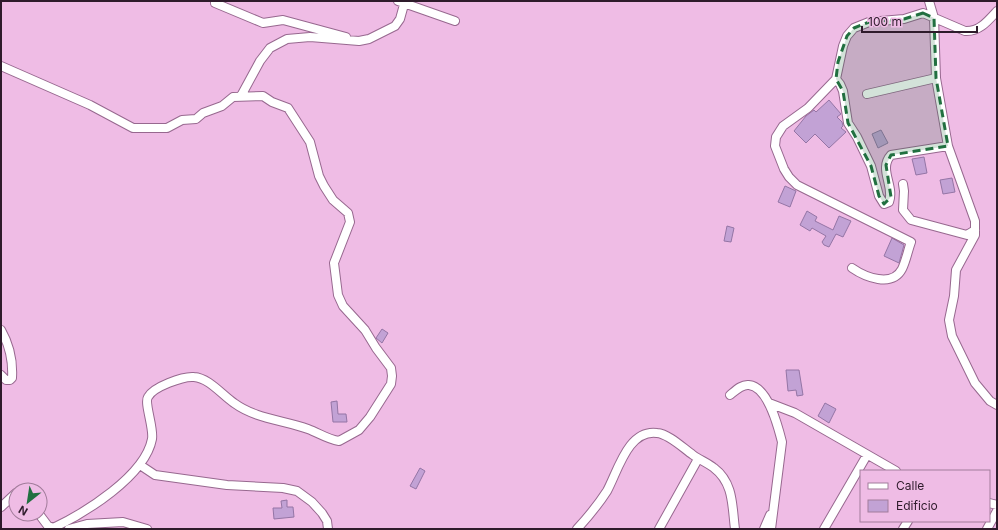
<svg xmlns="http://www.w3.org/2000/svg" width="998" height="530" viewBox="0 0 998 530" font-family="Inter,sans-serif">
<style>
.building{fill:#c2a2d5;stroke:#9475a5}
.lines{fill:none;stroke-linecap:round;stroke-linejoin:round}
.street-casing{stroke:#97688f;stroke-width:10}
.street{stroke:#fff;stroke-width:8}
.marked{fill:#217040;fill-opacity:0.2;stroke:#217040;stroke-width:3;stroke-dasharray:8 5;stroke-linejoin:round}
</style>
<rect width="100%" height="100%" fill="#efbce5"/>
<path class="building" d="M 829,100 L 841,114 L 837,117 L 842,122 L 843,126 L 841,128 L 846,132 L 829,148 L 815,134 L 806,143 L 794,131 L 806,116 L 814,110 L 816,112 Z
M 881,130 L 888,143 L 878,148 L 872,134 Z
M 924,157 L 927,173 L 916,175 L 912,159 Z
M 952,178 L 955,192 L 943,194 L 940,180 Z
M 785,186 L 796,191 L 790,207 L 778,202 Z
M 807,211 L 817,217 L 815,221 L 833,230 L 839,216 L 851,221 L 843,237 L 836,234 L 829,247 L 824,245 L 822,242 L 826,236 L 812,228 L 810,231 L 800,225 Z
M 727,226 L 734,228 L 731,242 L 724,241 Z
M 892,238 L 904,245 L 899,263 L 884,256 Z
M 382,329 L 388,333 L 382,343 L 376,338 Z
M 786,370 L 799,370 L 803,395 L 797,396 L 796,390 L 788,391 Z
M 337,401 L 338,414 L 346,414 L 347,422 L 333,422 L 331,402 Z
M 825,403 L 836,409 L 829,423 L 818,416 Z
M 420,468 L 425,471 L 416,489 L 410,486 Z
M 287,500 L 287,507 L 293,507 L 294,517 L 274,519 L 273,508 L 282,508 L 281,501 Z"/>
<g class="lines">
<g class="street-casing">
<path id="street" d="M 398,1 L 455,21
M 929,1 L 934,18 L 936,78 L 948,146 L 975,221 L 975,235 L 956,270 L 954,296 L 949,320 L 952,336 L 975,383 L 990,401 L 997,405
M 215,3 L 263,23 L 283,20 L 346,37
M 1,66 L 90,105 L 133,128 L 167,128 L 182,120 L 196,119 L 203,113 L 222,106 L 233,97 L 263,96 L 272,102 L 288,108 L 310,142 L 319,176 L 324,186 L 333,200 L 348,213 L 350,222 L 334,263 L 338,295 L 343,306 L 365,330 L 376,348 L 391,368 L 392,376 L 391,384 L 370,417 L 359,430 L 339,441 C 327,439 319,433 308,429 C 283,420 256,419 234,403 C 222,395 209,378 194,377 C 183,376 153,387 148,397 C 144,403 154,428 152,439 C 145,476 85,513 53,528 L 48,526 L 39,514
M 836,79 L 840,84 L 843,91 L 848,123 L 857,137 L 871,166 L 879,196 L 884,204 L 889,202 C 895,186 878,169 891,155 L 948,146
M 867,94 L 936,78
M 241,96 L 260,61 L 270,48 L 287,39 L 310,37 L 359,41 L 369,39 L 395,26 L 400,19 L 405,1
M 903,184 L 904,191 L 903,210 L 911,220 L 967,235 L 975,230
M 852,268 C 865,277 892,288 902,269 C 906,261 908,250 911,242 L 797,185 L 789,177 L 784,169 L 775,146 L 776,137 L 783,126 L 808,108 L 836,79 L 843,46 L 847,36 L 854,28 L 869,22 L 904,19 L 923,13 L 965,31 C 979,32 988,21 997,11
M 1,330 C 9,344 13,362 12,378 L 10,380 L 6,380 L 1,375
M 730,395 C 736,390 742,384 749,385 C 768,387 778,426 782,442 L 771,529
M 769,403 L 795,413 L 896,471
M 140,465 L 155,475 L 227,485 L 283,488 L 297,491 L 312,502 L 322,513 L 327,521 L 328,529
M 989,503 L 997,505
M 1,507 L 16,493
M 69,529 L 87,524 L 123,522 L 147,529
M 577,529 C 588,517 598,505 607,491 C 618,471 628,429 657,433 C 669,434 683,448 693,455 C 700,460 708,463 714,468 C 734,483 732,507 735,529
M 659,529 L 698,459
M 764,529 L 770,515
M 824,529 L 867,455
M 903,529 L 908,521
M 987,529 L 997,511"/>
</g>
<use href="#street" class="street"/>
</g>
<path class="marked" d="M 923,13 L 934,18 L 936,78 L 948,146 L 891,155 L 886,165 L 891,197 L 884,204 L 879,196 L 871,166 L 848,123 L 843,91 L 836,79 L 838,62 L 847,36 L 854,28 L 869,22 L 904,19 Z"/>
<rect width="998" height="530" fill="none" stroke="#2e1b2b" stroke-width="4"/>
<rect x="860" y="470" width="130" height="52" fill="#efbce5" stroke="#a27c9b"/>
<rect x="868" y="483" width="20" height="6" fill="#ffffff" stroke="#a27c9b"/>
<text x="896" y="490" font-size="12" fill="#2e1b2b">Calle</text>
<rect x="868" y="500" width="20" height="12" fill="#c2a2d5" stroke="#a27c9b"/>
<text x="896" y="510" font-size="12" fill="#2e1b2b">Edificio</text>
<g transform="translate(28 502) rotate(210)"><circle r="19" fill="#efbce5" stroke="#a27c9b"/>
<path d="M0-3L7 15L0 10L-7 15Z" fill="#217040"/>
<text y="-6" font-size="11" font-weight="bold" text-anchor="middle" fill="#2e1b2b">N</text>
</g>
<path d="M862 26v6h115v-6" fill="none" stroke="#2e1b2b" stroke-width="2"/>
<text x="868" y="26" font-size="12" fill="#2e1b2b" stroke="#efbce5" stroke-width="3" paint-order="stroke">100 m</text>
</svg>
